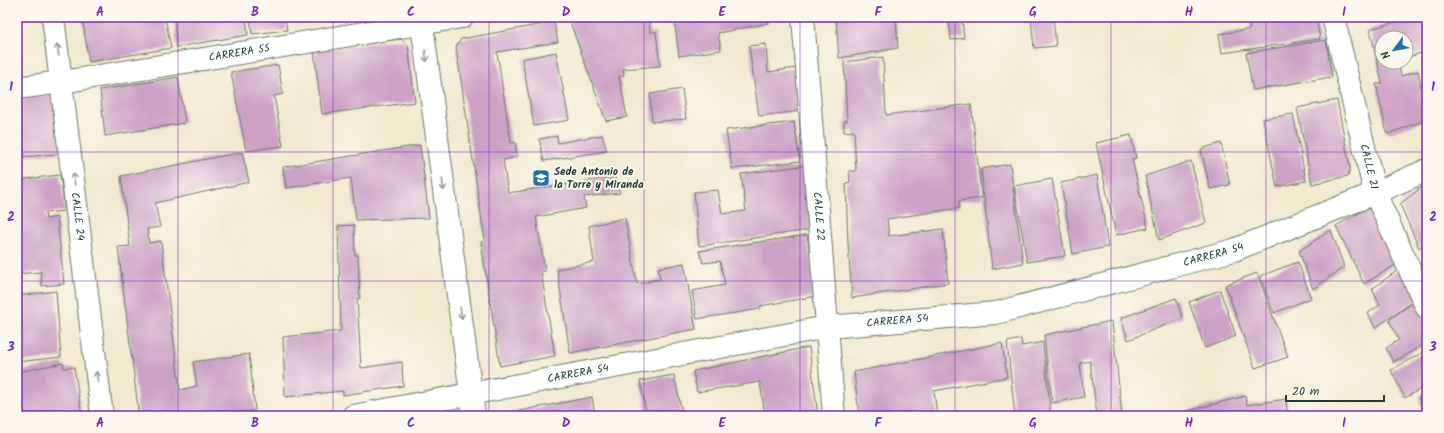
<svg xmlns="http://www.w3.org/2000/svg" width="1444" height="433" font-family="Kalam,sans-serif">
<style>
.building{fill:#cba1c5}
.lines{fill:none;stroke-linecap:round;stroke-linejoin:round}
.minor-casing{stroke:#68796b;stroke-width:24}
.tertiary-casing{stroke:#68796b;stroke-width:24}
.secondary-casing{stroke:#68796b;stroke-width:24}
.minor{stroke:#fff;stroke-width:22}
.tertiary{stroke:#fff;stroke-width:22}
.secondary{stroke:#fff;stroke-width:22}
.oneway{stroke:#8f9e9a}
.grid{fill:none;stroke:#7b2cbf;stroke-width:1;stroke-opacity:0.55}
.labels{text-anchor:middle;dominant-baseline:central;stroke-width:4;stroke-linejoin:round;paint-order:stroke}
.street-label{font-size:11px;fill:#1f3d34;stroke:#fbf7ec}
.poi-label{font-size:11px;font-weight:bold;fill:#1f3d34;stroke:#fbf7ec;text-anchor:start}
.neatline{fill:none;stroke:#7b2cbf;stroke-width:1.5}
.grid-label{font-size:13px;text-anchor:middle;font-weight:bold;fill:#7b2cbf}
</style>
<rect width="100%" height="100%" fill="#fbf7ec"/>
<filter id="ink" filterUnits="userSpaceOnUse"><feTurbulence type="fractalNoise" baseFrequency=".025" numOctaves="2"/><feDisplacementMap in="SourceGraphic" scale="8" xChannelSelector="R" yChannelSelector="G"/><feConvolveMatrix kernelMatrix="1 2 1 2 8 2 1 2 1" color-interpolation-filters="sRGB"/></filter>
<filter id="wash" filterUnits="userSpaceOnUse"><feTurbulence type="fractalNoise" baseFrequency=".012" numOctaves="4" result="noise"/><feDisplacementMap in="SourceGraphic" scale="16" xChannelSelector="R" yChannelSelector="G"/><feGaussianBlur stdDeviation="0.9" result="paint"/><feColorMatrix in="noise" values="0 0 0 0 0 0 0 0 0 0 0 0 0 0 0 0 0 1.4 0 .05"/><feComposite in="paint" operator="in"/></filter>
<g filter="url(#wash)">
<rect width="100%" height="100%" fill="#f1e9d0"/>
<g id="blocks">
<g class="building">
<path d="M82,17h83l6,31 -82,14z"/>
<path d="M174,17h72l2,18 -72,12z"/>
<path d="M250,17h35l2,13 -35,4z"/>
<path d="M295,17h38v2l-37,4z"/>
<path d="M580,17h69l1,15h6l4,34 -37,3 1,7h-5l8,41 -21,4 -37,-102z"/>
<path d="M674,17h93l2,6 -51,10 3,17 -42,6z"/>
<path d="M836,17h60l2,31 -59,10z"/>
<path d="M949,17h25l-12,3 2,18 -13,2z"/>
<path d="M1031,17h22l3,29 -22,2z"/>
<path d="M1248,17h68l4,22 -98,14 -3,-19 31,-5z"/>
<path d="M1362,17h12v1l-11,2z"/>
<path d="M1414,17h13v34l-21,7v-20h-24v24h16l3,14 17,-5 9,49 -40,14 -11,-50 6,-1 -12,-54z"/>
<path d="M554,22l4,20 -61,10 14,91 4,-1 2,15 -14,3 5,33 107,-16 5,16 -36,4 2,11 -50,9 9,54 -4,1 14,84 -55,10 -19,-124 4,-1 -29,-194 5,-8z"/>
<path d="M401,39l7,6 7,57 -93,12 -8,-63z"/>
<path d="M1326,40l6,37 -79,13 -7,-37z"/>
<path d="M766,44l2,28 28,-4 5,43 -42,5 -10,-70z"/>
<path d="M556,52l13,68 -35,6 -12,-67z"/>
<path d="M883,57l3,58 85,-11 11,94 -23,3v7l-72,11 2,17 54,-7 5,54 -96,15 -4,-54 -2,-61 4,-1 -1,-11h7l-2,-40 -10,1v-11h3l-3,-59z"/>
<path d="M278,65l5,29 -9,2 9,50 -37,5 -15,-79z"/>
<path d="M178,77l7,46 -80,13 -5,-46z"/>
<path d="M682,89l4,30 -34,3 -2,-28z"/>
<path d="M58,94l8,59 -42,4 -4,-33 -3,1v-26z"/>
<path d="M1337,100l13,68 -2,8 -36,8 -15,-76z"/>
<path d="M1293,114l13,67 -29,6 -14,-68z"/>
<path d="M794,122l6,39 -68,8 -6,-39z"/>
<path d="M602,135l5,16 -63,10 -5,-22 18,-3 1,7z"/>
<path d="M1131,135l5,23 -4,1 16,69 -32,7 -20,-92z"/>
<path d="M1221,143l9,42 -20,4 -9,-40z"/>
<path d="M420,145l9,73 -73,2 -5,-42 -65,10 -3,-21z"/>
<path d="M242,152l7,30 -94,21 5,24 -13,2 2,14 12,-2 19,149 17,-4 -4,-24 56,-8 6,56 -40,6h-76l-21,-169 12,-1 -9,-70z"/>
<path d="M1191,161l15,62 -47,17 -14,-64z"/>
<path d="M1010,164l13,99 -31,6 -11,-100z"/>
<path d="M808,165l8,64 -117,17 -5,-54 24,-2 4,24 24,-3 -5,-37z"/>
<path d="M60,175l5,36 -20,2 1,6 11,-2 7,67 -22,2 -1,-14 -24,2v-89h1l-1,-5z"/>
<path d="M1097,175l11,72 -35,7 -12,-71z"/>
<path d="M1052,179l13,77 -38,6 -13,-76z"/>
<path d="M1427,183v58l-8,7 -19,-44z"/>
<path d="M1367,208l7,1 26,53 -36,22 -28,-58z"/>
<path d="M625,218l12,66 23,-5 -2,-11 26,-5 12,66 -126,24 -13,-84 37,-7 -5,-36z"/>
<path d="M354,225l1,30h3l2,44 -3,-1 4,70 41,-6 1,24 -60,9v-4l-58,6 -2,-60 58,-6 -3,-105z"/>
<path d="M1331,230l13,37 -31,22 -14,-38z"/>
<path d="M807,235l10,61 -57,10v3l-63,10 -5,-28 33,-6 -5,-24 -17,2 -4,-12z"/>
<path d="M1298,262l13,36 -37,15 -14,-37z"/>
<path d="M1402,267l16,31 -43,30 -7,-15 12,-8 -8,-16z"/>
<path d="M1257,273l31,84 -33,11 -30,-83z"/>
<path d="M1220,290l16,46 -31,12 -16,-46z"/>
<path d="M56,291l5,66 -44,5v-66z"/>
<path d="M1176,298l7,20 -55,22 -7,-22z"/>
<path d="M1418,299l9,19v25l-34,19 -7,-14 13,-8 -10,-20z"/>
<path d="M1112,321l10,95h-25l-7,-55 -10,2 4,34 -32,6 -8,-68z"/>
<path d="M1021,339l1,7 21,-4 8,74h-36l-8,-74z"/>
<path d="M1002,343l5,34 -73,14 3,25h-78l-5,-44z"/>
<path d="M809,347l9,69h-53l-5,-34 -63,10 -4,-21z"/>
<path d="M1427,350v35l-22,13 -14,-28z"/>
<path d="M63,363l1,5 10,-1 8,49h-65v-44z"/>
<path d="M674,375l9,41h-36l-7,-35z"/>
<path d="M1427,393v23h-2l-7,-19z"/>
<path d="M1245,396l2,9 39,-6 2,17h-112v-2z"/>
<path d="M592,397l3,19h-91l-1,-2z"/>
<path d="M448,410v6h-20v-1z"/>
</g>
</g>
</g>
<g filter="url(#ink)">
<use href="#blocks" fill-opacity="0" stroke="#68796b" stroke-width="1"/>
<g class="lines">
<g class="minor-casing">
<g id="minor">
<path id="s1" d="M803,17l31,399"/>
<path id="s2" d="M17,88l45,-6 400,-65"/>
<path id="s3" d="M353,416l474,-89 169,-14 238,-63 141,-57 52,-23"/>
</g>
</g>
<g class="tertiary-casing">
<g id="tertiary">
<path id="s4" d="M1333,17l42,176 52,115"/>
</g>
</g>
<g class="secondary-casing">
<g id="secondary">
<path id="s5" d="M53,17l49,399"/>
<path d="M421,17l53,399"/>
</g>
</g>
<use href="#minor" class="minor"/>
<use href="#tertiary" class="tertiary"/>
<use href="#secondary" class="secondary"/>
</g>
<defs><path id="oneway-shaft" d="M-6 0H5M1.5-3L5.5 0L1.5 3" fill="none" stroke-width="1.6" stroke-linecap="round" stroke-linejoin="round"/></defs>
<g class="oneway">
<use href="#oneway-shaft" transform="translate(58 50) rotate(-98)"/>
<use href="#oneway-shaft" transform="translate(426 56) rotate(82)"/>
<use href="#oneway-shaft" transform="translate(74 179) rotate(-97)"/>
<use href="#oneway-shaft" transform="translate(443 185) rotate(82)"/>
<use href="#oneway-shaft" transform="translate(461 313) rotate(82)"/>
<use href="#oneway-shaft" transform="translate(97 377) rotate(-97)"/>
</g>
</g>
<path class="grid" d="M178,17v399M333,17v399M489,17v399M644,17v399M800,17v399M955,17v399M1111,17v399M1266,17v399M17,152h1410M17,281h1410"/>
<defs>
<g id="school-square" transform="scale(0.9)"><rect x="-9" y="-9" width="18" height="18" rx="4" fill="#1f6fb2" stroke="#fbf7ec"/><path d="M0-5L7-2L0 1L-7-2ZM-4 1L0 2.5L4 1V4Q0 6-4 4Z" fill="#fff"/></g>
</defs>
<g fill-rule="evenodd">
<use href="#school-square" x="541" y="178"/>
</g>
<g class="labels">
<g class="street-label">
<text stroke="none"><textPath href="#s2" startOffset="225">CARRERA 55</textPath></text>
<text stroke="none"><textPath href="#s4" startOffset="154">CALLE 21</textPath></text>
<text stroke="none"><textPath href="#s5" startOffset="201">CALLE 24</textPath></text>
<text stroke="none"><textPath href="#s1" startOffset="200">CALLE 22</textPath></text>
<text stroke="none"><textPath href="#s3" startOffset="877">CARRERA 54</textPath></text>
<text stroke="none"><textPath href="#s3" startOffset="553">CARRERA 54</textPath></text>
<text stroke="none"><textPath href="#s3" startOffset="229">CARRERA 54</textPath></text>
</g>
<g class="poi-label">
<text x="554" y="172">Sede Antonio de<tspan x="554" dy="13">la Torre y Miranda</tspan></text>
</g>
</g>
<rect width="1444" height="433" fill="none" stroke="#fbf7ec" stroke-width="44"/>
<g transform="translate(1394 50) rotate(238)"><circle r="19" fill="#fbf7ec" stroke="#a3ada2"/>
<path d="M0-3L7 15L0 10L-7 15Z" fill="#1f6fb2"/>
<text y="-6" font-size="11" font-weight="bold" text-anchor="middle" fill="#1f3d34">N</text>
</g>
<path d="M1286 395v6h98v-6" fill="none" stroke="#1f3d34" stroke-width="2"/>
<text x="1292" y="395" font-size="12" fill="#1f3d34" stroke="#fbf7ec" stroke-width="3" paint-order="stroke">20 m</text>
<rect x="22" y="22" width="1400" height="389" class="neatline"/>
<g class="grid-label">
<text x="100" y="16">A</text>
<text x="255" y="16">B</text>
<text x="411" y="16">C</text>
<text x="566" y="16">D</text>
<text x="722" y="16">E</text>
<text x="878" y="16">F</text>
<text x="1033" y="16">G</text>
<text x="1189" y="16">H</text>
<text x="1344" y="16">I</text>
<text x="11" y="91">1</text>
<text x="1433" y="91">1</text>
<text x="11" y="221">2</text>
<text x="1433" y="221">2</text>
<text x="11" y="351">3</text>
<text x="1433" y="351">3</text>
<text x="100" y="427">A</text>
<text x="255" y="427">B</text>
<text x="411" y="427">C</text>
<text x="566" y="427">D</text>
<text x="722" y="427">E</text>
<text x="878" y="427">F</text>
<text x="1033" y="427">G</text>
<text x="1189" y="427">H</text>
<text x="1344" y="427">I</text>
</g>
</svg>
